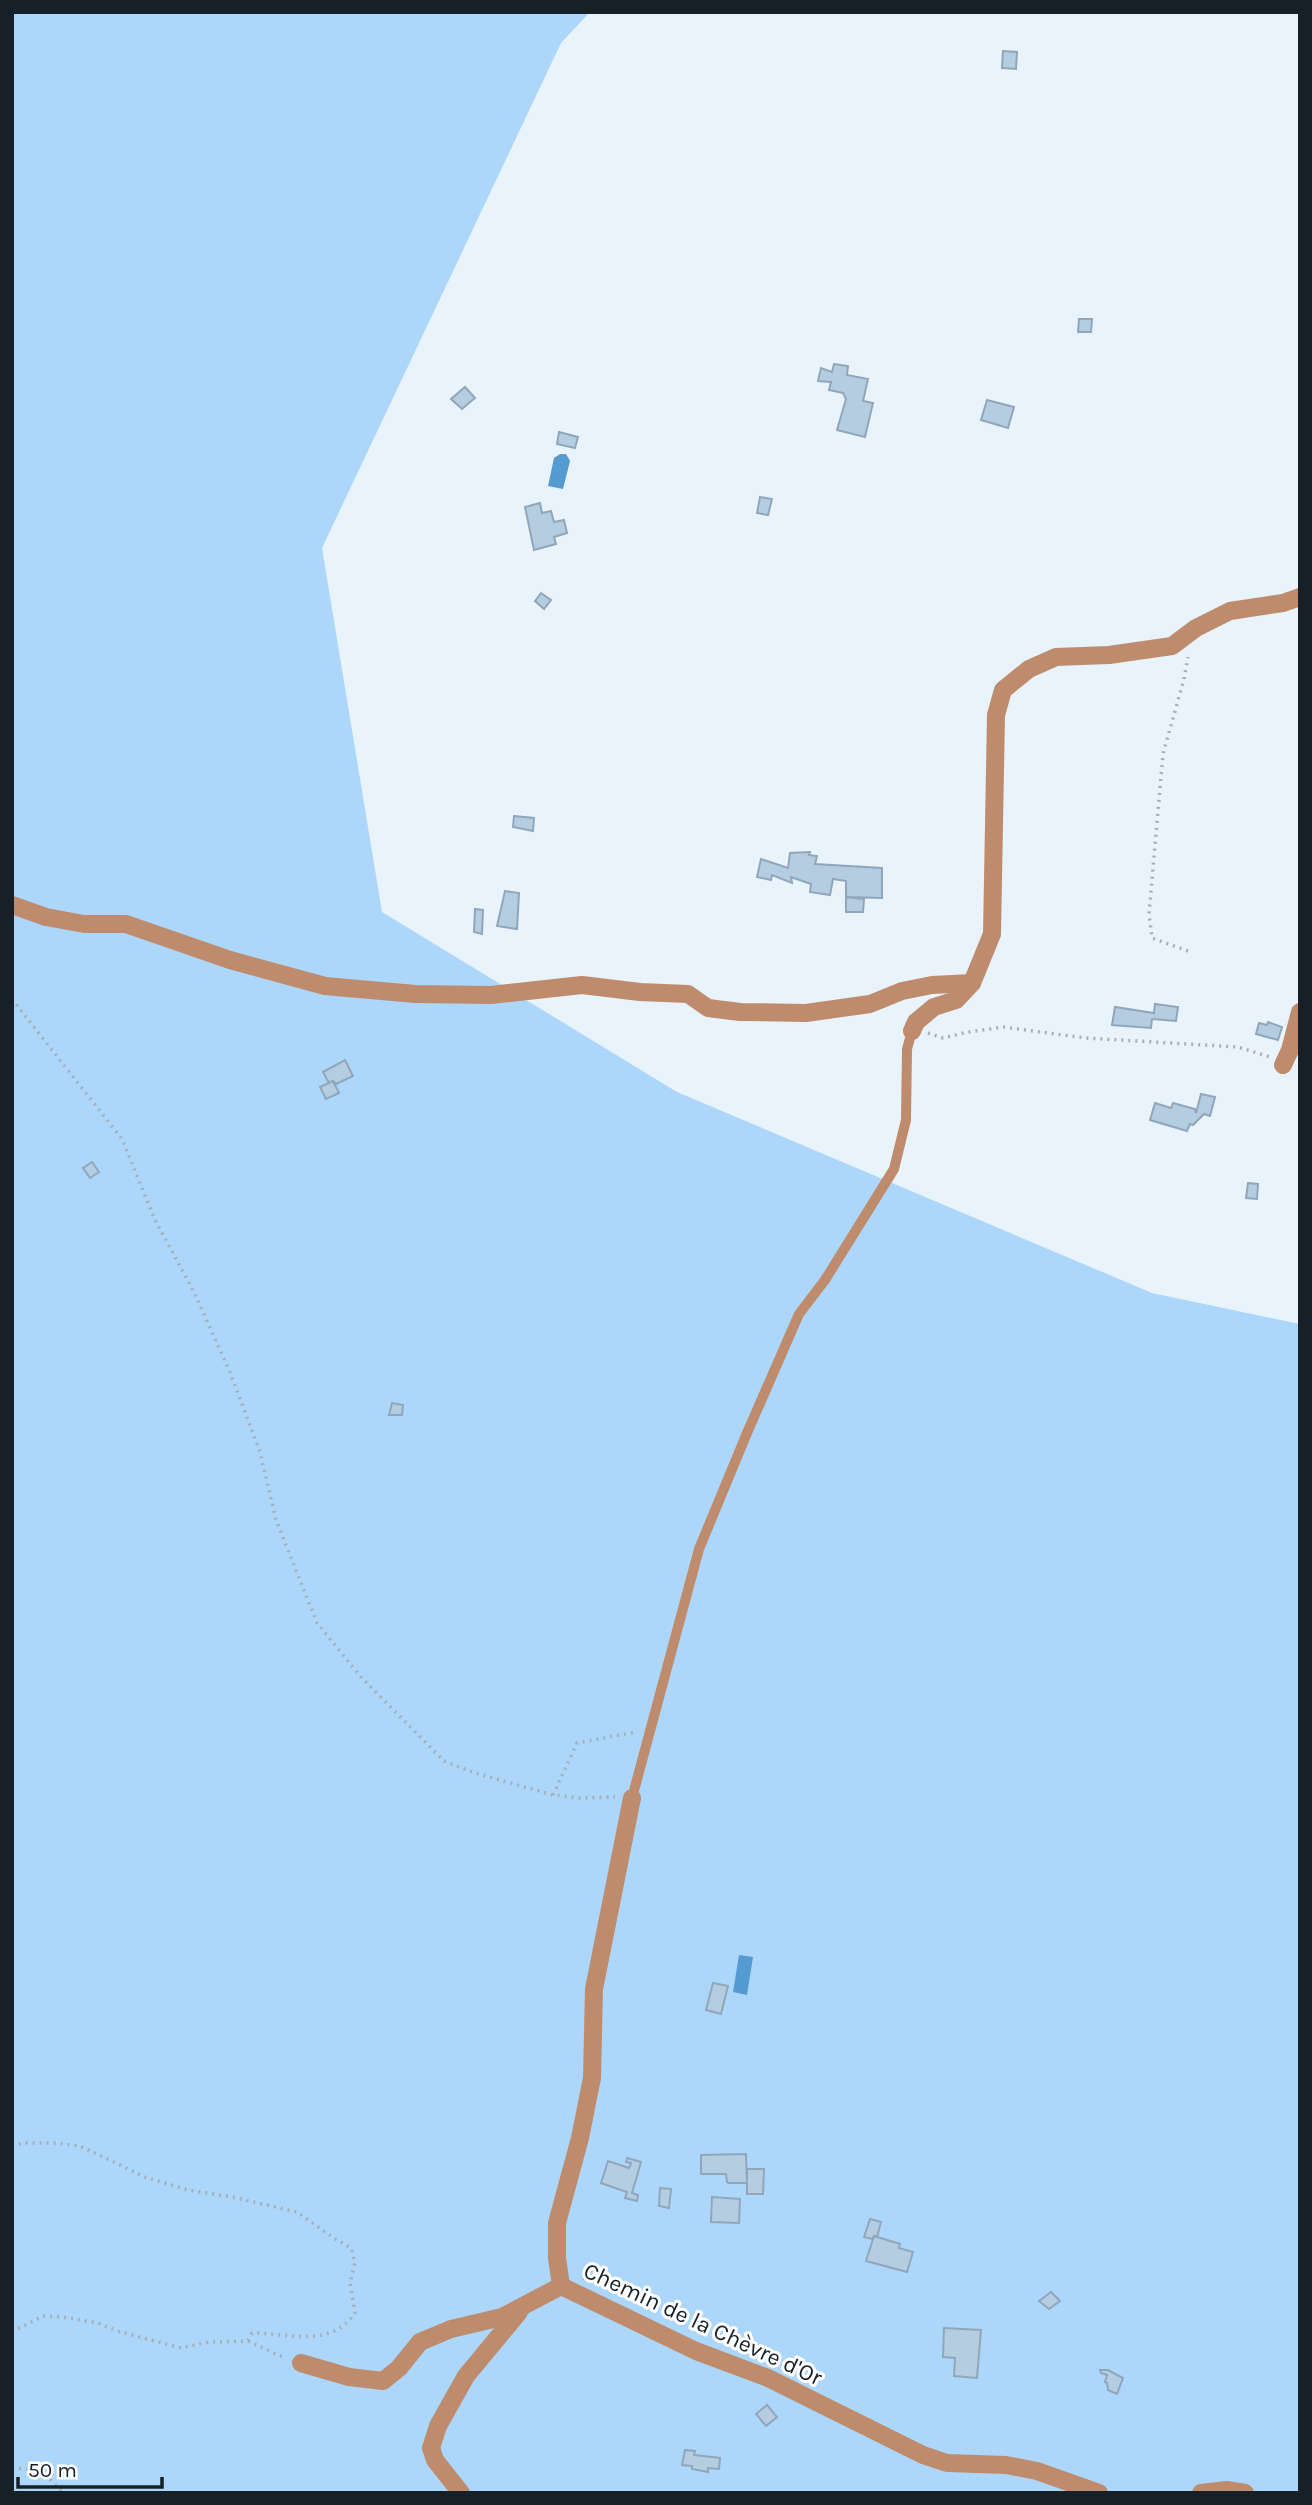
<svg xmlns="http://www.w3.org/2000/svg" width="1312" height="2505" font-family="Karla,sans-serif">
<style>
.green{fill:#add7fa}
.water{fill:#549bd1}
.building{fill:#b5cde1;stroke:#90a7bb;stroke-width:2}
.lines{fill:none;stroke-linecap:round;stroke-linejoin:round}
.path{stroke:#a6afb8;stroke-width:3.5;stroke-dasharray:2 5;stroke-linecap:butt}
.lane{stroke:#be8b6d;stroke-width:10}
.street{stroke:#be8b6d;stroke-width:18}
.labels{text-anchor:middle;dominant-baseline:central;stroke-width:6;stroke-linejoin:round;paint-order:stroke}
.street-label{font-size:23px;fill:#172027;stroke:#fff}
</style>
<rect width="100%" height="100%" fill="#e9f3fc"/>
<path class="green" d="M12,12h578l-29,31 -239,505 60,364 295,180 475,201 148,31v1169h-1288z"/>
<g class="water">
<path d="M560,454h6l4,7 -7,28 -15,-3 6,-28z"/>
<path d="M739,1955l14,2 -6,38 -14,-3z"/>
</g>
<g class="building">
<path d="M1003,51l14,1 -1,17 -14,-1z"/>
<path d="M1079,319h13l-1,13h-13z"/>
<path d="M834,364l14,2 -1,9 21,4 -5,22 10,2 -8,34 -28,-7 9,-31 -3,-6 -14,-3 2,-8 -13,-1 3,-13 11,4z"/>
<path d="M465,387l10,11 -13,11 -11,-10z"/>
<path d="M987,400l27,7 -6,21 -27,-8z"/>
<path d="M559,432l19,5 -3,11 -18,-4z"/>
<path d="M760,497l12,2 -4,16 -11,-2z"/>
<path d="M540,503l2,10 9,-2 3,11 10,-2 3,13 -13,4 2,7 -22,6 -9,-43z"/>
<path d="M541,593l10,7 -7,9 -9,-8z"/>
<path d="M514,816l20,2 -1,13 -20,-4z"/>
<path d="M810,852l-1,3 8,1 -2,8 67,4v30l-36,-1v-16l-13,-2 -3,16 -20,-3 1,-8 -20,-7 1,6 -20,-8 -1,5 -14,-3 4,-18 27,9 2,-15z"/>
<path d="M505,891l14,2 -2,36 -20,-3z"/>
<path d="M846,897l18,2 -1,13h-17z"/>
<path d="M475,909l8,1 -1,24 -8,-2z"/>
<path d="M1155,1004l23,3 -2,14 -24,-2 -1,9 -39,-3 3,-18 39,6z"/>
<path d="M1268,1022l14,5 -4,13 -22,-6 3,-11 8,2z"/>
<path d="M345,1060l8,16 -17,8 -3,-3 -4,2 -6,-11z"/>
<path d="M333,1081l6,12 -13,6 -6,-12z"/>
<path d="M1201,1094l14,3 -5,19 -6,-2 -11,11 -3,-1 -3,7 -37,-11 5,-17 16,5 2,-5 22,6 1,4z"/>
<path d="M92,1162l7,10 -9,6 -7,-10z"/>
<path d="M1248,1183l10,1 -1,15 -11,-1z"/>
<path d="M392,1403l11,2 -1,10h-13z"/>
<path d="M713,1983l15,3 -7,28 -15,-4z"/>
<path d="M746,2154l1,29h-18l-2,-1 -1,-8h-25v-19z"/>
<path d="M627,2158l14,4 -9,31 6,2 -1,6 -12,-3 2,-6 -26,-9 7,-22 21,7 2,-5 -5,-1z"/>
<path d="M747,2169h17l-1,25h-16z"/>
<path d="M660,2188l11,1 -2,19 -10,-2z"/>
<path d="M712,2197l28,2 -1,24 -28,-1z"/>
<path d="M870,2219l11,3 -4,15 -3,-1 -1,3 -9,-2z"/>
<path d="M874,2236l26,8 -1,4 14,4 -6,20 -41,-11z"/>
<path d="M588,2267l16,4 -3,12 -17,-4z"/>
<path d="M1051,2292l9,9 -11,8 -10,-8z"/>
<path d="M944,2328l37,2 -4,48 -23,-2 1,-18 -12,-1z"/>
<path d="M1100,2370h8l15,8 -6,16 -9,-4 -1,-7 -2,-1 2,-7 -6,-2z"/>
<path d="M767,2405l10,12 -11,9 -10,-12z"/>
<path d="M685,2450l10,1 -1,4 26,3 -1,11 -11,-1v4l-16,-3v-3l-10,-1z"/>
</g>
<g class="lines">
<g class="path">
<path d="M1188,951l-36,-13 -3,-24 14,-160 21,-75 4,-22"/>
<path d="M12,999l110,140 33,81 39,72 36,80 30,80 16,68 41,103 44,54 83,84 28,11 81,23 27,3 35,-1"/>
<path d="M928,1033l15,5 25,-6 35,-5 83,11 152,9 32,10"/>
<path d="M553,1795l24,-52 58,-11"/>
<path d="M12,2146l11,-3h34l23,3 65,31 43,13 44,7 65,15 35,25 19,11 4,15 -5,20 5,30c-25,36 -66,20 -103,20l-4,8"/>
<path d="M12,2332l31,-16 19,1 36,6 19,8 64,17 28,-6 39,-1 37,17"/>
<path d="M12,2468l29,2 22,23"/>
</g>
<path class="lane" d="M632,1798l67,-249 48,-116 52,-119 26,-34 69,-111 12,-49 1,-71 5,-18"/>
<g class="street">
<path d="M12,905l34,12 38,7h42l104,36 95,26 90,8 76,1 91,-10 58,7 48,2 20,14 32,4 66,1 64,-9 32,-13 30,-6 40,-2"/>
<path d="M912,1031l4,-9 18,-15 22,-7 16,-17 20,-49 4,-219 7,-25 26,-21 27,-12 53,-2 63,-9 24,-18 34,-17 53,-8 17,-6"/>
<path d="M1283,1065l7,-15 10,-38"/>
<path d="M561,2286l-4,-28v-35l23,-85 12,-60 2,-89 38,-191"/>
<path d="M301,2363l48,14 34,4 16,-13 21,-26 31,-13 51,-12 59,-31 135,65 72,27 155,77 24,8 59,2 31,6 62,22"/>
<path d="M461,2493l-26,-33 -4,-12 7,-22 28,-50 53,-64"/>
<path d="M1201,2493l26,-3 18,3"/>
</g>
</g>
<g class="labels">
<g class="street-label">
<text transform="translate(703 2324) rotate(25)">Chemin de la Chèvre d'Or</text>
</g>
</g>
<rect width="1312" height="2505" fill="none" stroke="#172027" stroke-width="28"/>
<path d="M18 2477v10h144v-10" fill="none" stroke="#172027" stroke-width="3.5"/>
<text x="28" y="2477" font-size="21" fill="#172027" stroke="#ffffff" stroke-width="5" paint-order="stroke">50 m</text>
</svg>
